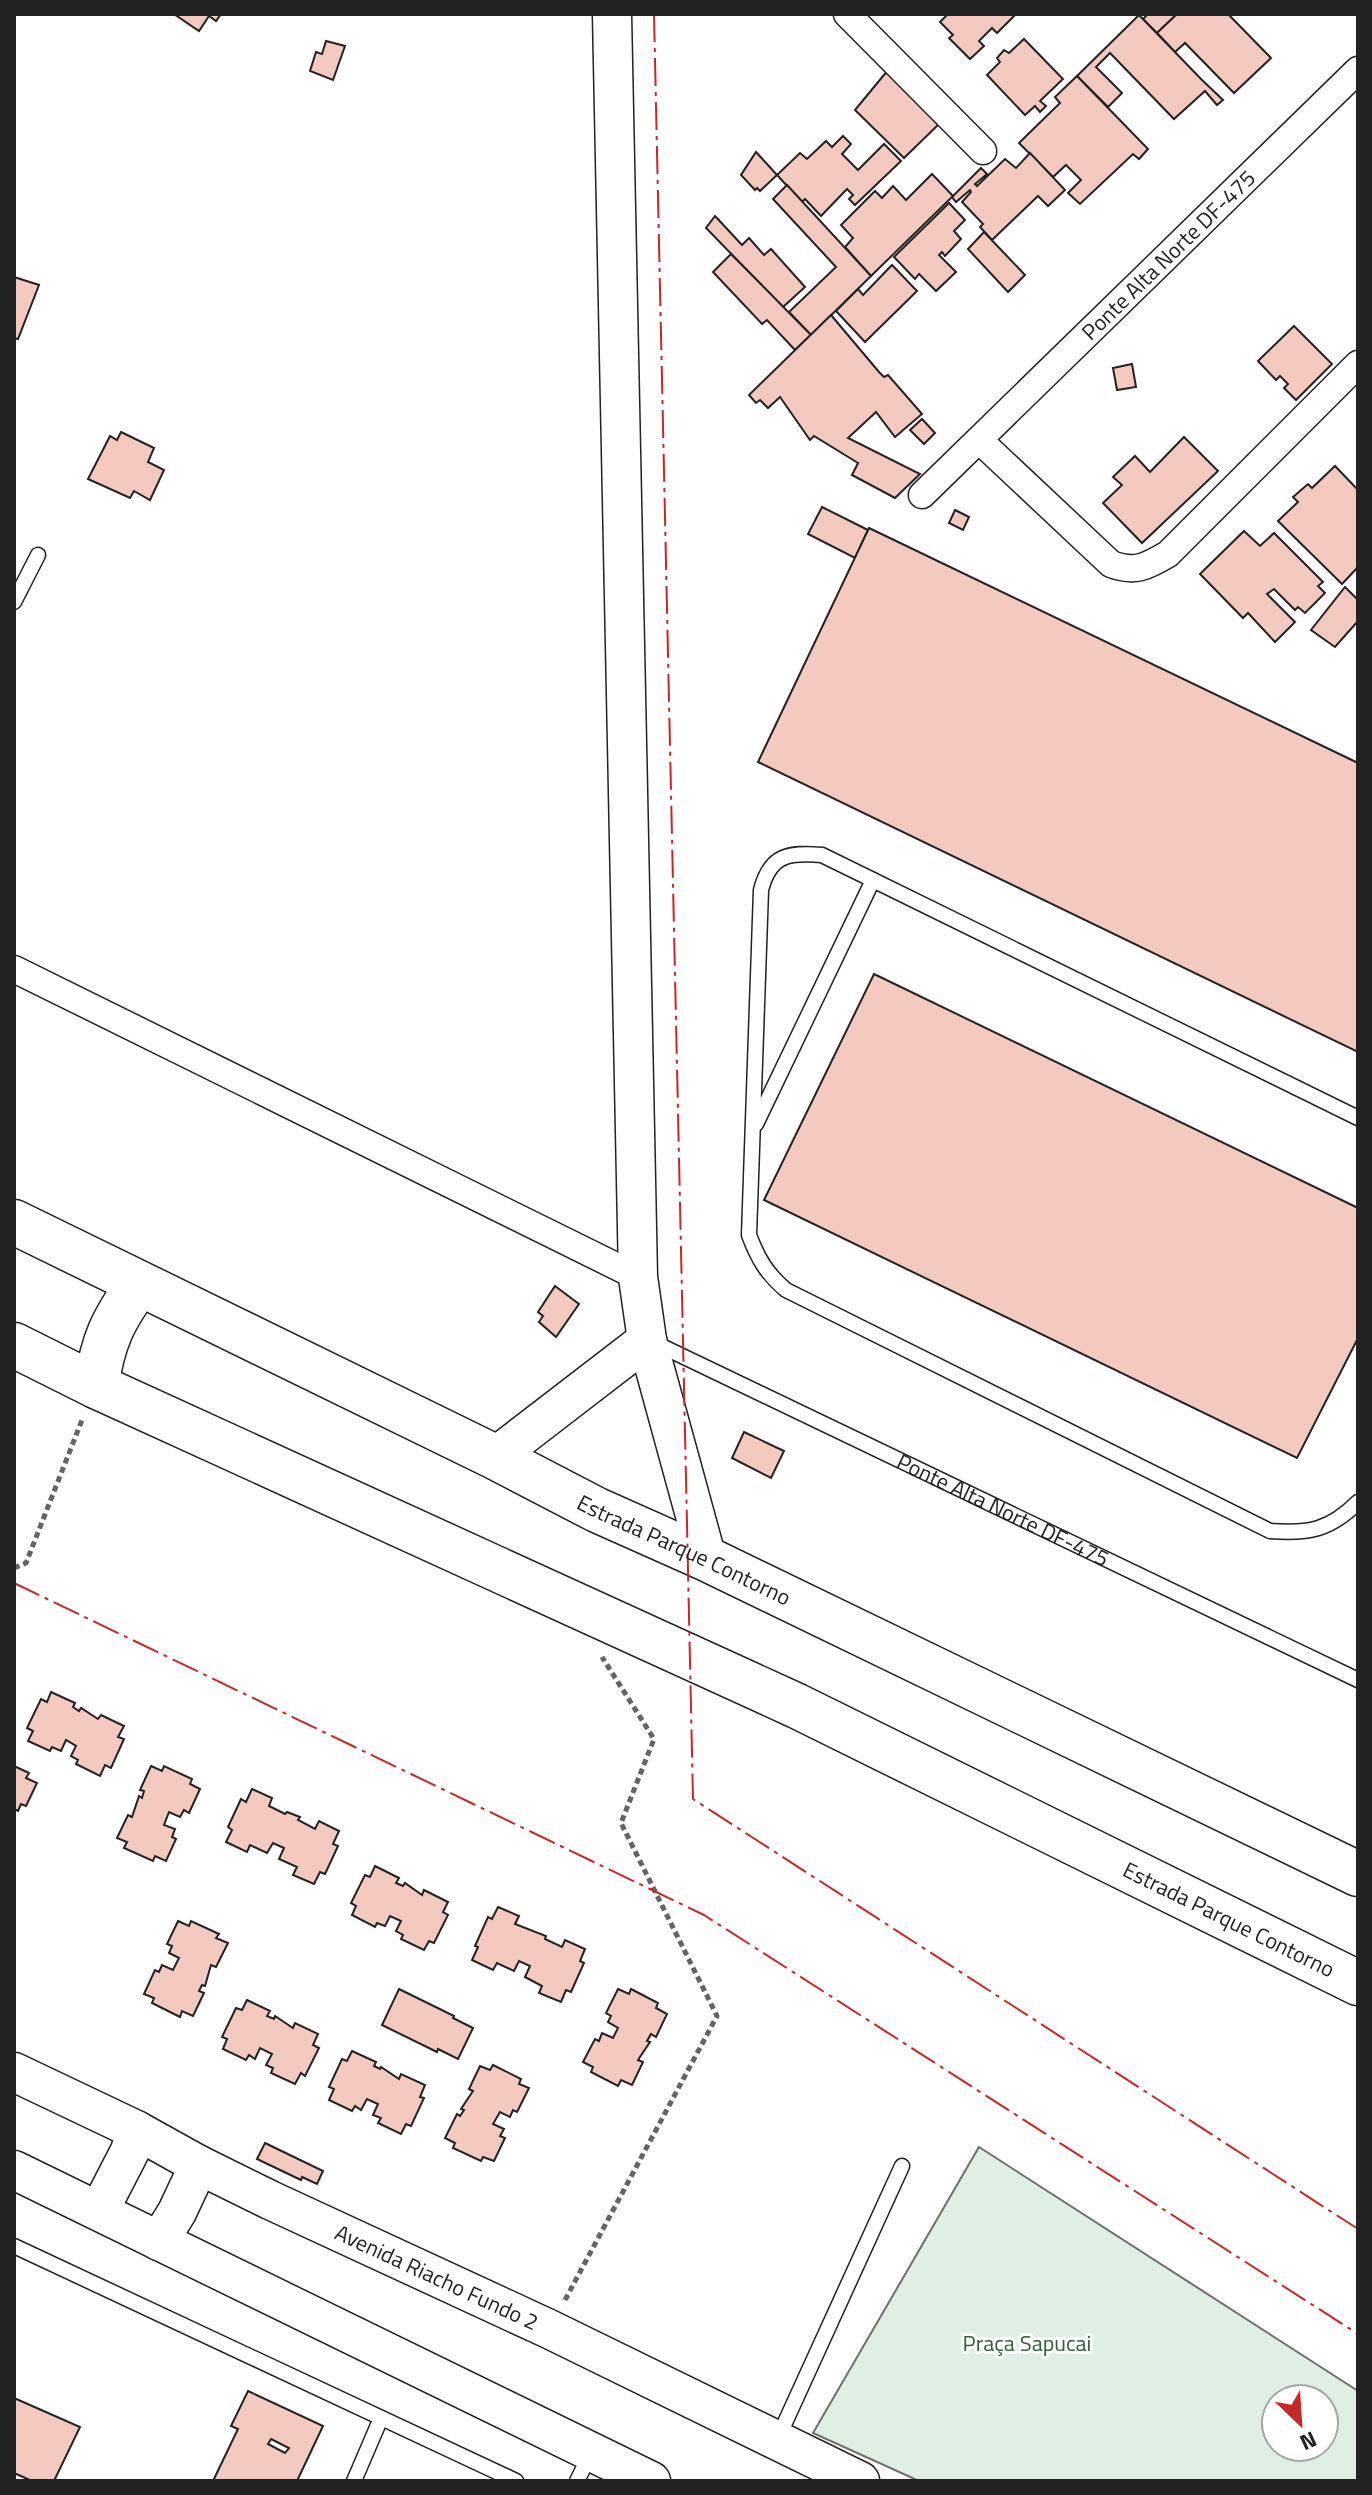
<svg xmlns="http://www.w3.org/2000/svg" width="1372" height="2495" font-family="'Titillium Web',sans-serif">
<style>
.green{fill:#e0efe3;stroke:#6f6f6f;stroke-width:2;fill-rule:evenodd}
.building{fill:#f3c9c0;stroke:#222;stroke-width:2;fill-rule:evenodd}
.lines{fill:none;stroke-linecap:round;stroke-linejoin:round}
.lane-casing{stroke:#222;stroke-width:17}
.street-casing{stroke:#222;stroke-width:29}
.secondary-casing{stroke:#222;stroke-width:41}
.highway-casing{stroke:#222;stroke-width:47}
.path{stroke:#646464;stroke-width:5;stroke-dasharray:6 4;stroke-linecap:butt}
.lane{stroke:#fff;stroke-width:14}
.street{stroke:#fff;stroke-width:26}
.secondary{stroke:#fff;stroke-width:38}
.highway{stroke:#fff;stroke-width:44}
.power{stroke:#c62828;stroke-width:2;stroke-dasharray:28 6 4 6;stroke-linecap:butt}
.labels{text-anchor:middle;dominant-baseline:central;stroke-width:6;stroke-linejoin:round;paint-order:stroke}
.street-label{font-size:22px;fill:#222;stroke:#fff}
.park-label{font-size:22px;fill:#2f5e38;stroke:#fff}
</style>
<rect width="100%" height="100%" fill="#fff"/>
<path class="green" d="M979,2147l379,244v90h-439l-106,-48zM1276,2399h48v48h-48z"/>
<g class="building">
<path d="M174,14h47l-5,7 -7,-5 -10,15z"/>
<path d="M948,14h68l-19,19 -5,-5 -13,13 5,5 -14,13 -21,-21 4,-3 -13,-13z"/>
<path d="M1148,14h29l-20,19 -14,-14z"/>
<path d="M1177,14h51l43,44 -37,35 -49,-50 -10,9 -18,-19z"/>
<path d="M1139,15l63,65 21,20 -6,5 -12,-14 -31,28 -64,-66 -14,14 26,26 -14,14 -31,-31z"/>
<path d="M1024,39l39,40 -23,22 6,5 -6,6 -5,-6 -10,9 -38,-40 13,-13 -3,-4 7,-8 5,3z"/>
<path d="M326,41l19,5 -12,34 -23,-9 6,-19 6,2z"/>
<path d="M888,70l51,54 -35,34 -49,-48z"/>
<path d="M1077,76l71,73 -9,10 -6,-5 -53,50 -12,-11 13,-13 -15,-15 -13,12 -34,-34 41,-40 -5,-6z"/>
<path d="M843,136l8,8 -9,10 16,16 26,-26 17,17 -46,44 -6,-6 4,-4 -6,-6 -26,27 -16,-17 -3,3 -25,-27 23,-22 7,6 19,-18 6,6z"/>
<path d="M756,152l21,23 -17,16 -3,-3 -2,2 -14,-15z"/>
<path d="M1030,153l35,37 -17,16 -10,-10 -46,44 -12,-13 3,-3 -21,-22 9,-10 -1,-2 -14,12 -4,-5 29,-29 6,6 -12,10 2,2 28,-27 11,9z"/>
<path d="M932,174l21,22 -82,80 -26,-29 8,-9 -12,-13 34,-34 7,7 11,-12 13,14z"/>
<path d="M787,185l84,91 -60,59 -22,-23 47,-45 -63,-68z"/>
<path d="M949,203l16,17 -11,11 7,8 -16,17 -3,-4 -3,3 17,17 -20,19 -17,-17 -4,5 -21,-22z"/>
<path d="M715,216l27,29 7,-7 15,17 7,-6 34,38 -22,20 -77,-79z"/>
<path d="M984,232l41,43 -17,17 -40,-43z"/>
<path d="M731,254l80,81 -16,15 -28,-30 -5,4 -49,-52z"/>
<path d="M892,265l25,26 -52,51 -29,-31 22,-22 5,6z"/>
<path d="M14,277l25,8 -21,54 -4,-1z"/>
<path d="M831,315l48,57 5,5 4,-2 34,39 -27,23 -19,-25 -28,26 72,36 -25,24 -43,-23 6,-12 -44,-27 -4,4 -30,-43 -12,11 -8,-8 -4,3 -7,-8z"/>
<path d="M1294,326l38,38 -36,36 -12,-12 4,-4 -8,-8 -4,4 -18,-19z"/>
<path d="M1132,364l4,23 -19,3 -4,-22z"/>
<path d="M922,419l13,14 -11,11 -14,-14z"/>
<path d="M121,432l33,16 -6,14 16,8 -14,30 -16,-9 -4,7 -42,-19 22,-43 7,4z"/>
<path d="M1184,437l34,34 -76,72 -39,-40 19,-18 -9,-8 22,-21 15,16z"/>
<path d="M1335,466l23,24v77l-16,17 -64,-63 20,-19 -5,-5 15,-13 4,4z"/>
<path d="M822,507l46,23 -13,28 -47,-24z"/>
<path d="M955,510l14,7 -6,13 -14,-7z"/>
<path d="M869,528l489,235v289l-600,-290z"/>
<path d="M1244,531l16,15 14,-13 49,49 -5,4 7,7 -20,20 -7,-6 -3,3 -21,-21 -7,5 28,28 -20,20 -27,-29 -5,5 -43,-44z"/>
<path d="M1345,587l13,13v21l-23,26 -24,-17z"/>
<path d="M874,974l484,234v130l-61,120 -533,-258z"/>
<path d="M555,1286l24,18 -23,33 -17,-15 4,-6 -5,-4z"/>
<path d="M744,1432l40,19 -13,27 -39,-20z"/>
<path d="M51,1692l24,11 -2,4 6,4 2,-3 17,11 3,-4 23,11 -6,11 6,2 -13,29 -6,-3 -5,11 -24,-12 2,-4 -7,-4 5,-10 -10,-6 -5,11 -9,-4 -2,4 -22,-10 5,-10 -6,-3 14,-29 6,3z"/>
<path d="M14,1766l15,7 -3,5 11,5 -11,23 -5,-2 -3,7 -4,-2z"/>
<path d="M151,1766l11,5 2,-5 28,13 -2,5 10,5 -11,24 -5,-3 -4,7 -11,-5 -5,13 11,4 -3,8 4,2 -10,22 -11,-5 -2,5 -29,-13 3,-6 -10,-4 11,-23 4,2 7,-21 3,2 2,-7 -4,-1z"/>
<path d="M252,1789l20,9 -3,8 16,8 2,-2 13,5 -2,3 17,9 4,-8 20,10 -6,13 5,2 -13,28 -5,-2 -6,12 -21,-9 4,-8 -18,-8 5,-11 -11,-5 -6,10 -17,-8 -3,7 -21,-10 6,-12 -4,-3 13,-28 5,3z"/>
<path d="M375,1866l24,12 -3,5 7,3 2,-3 17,12 2,-5 24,12 -5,10 5,3 -14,28 -5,-2 -5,9 -23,-11 2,-4 -7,-4 5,-10 -11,-5 -5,10 -8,-3 -2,4 -23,-12 4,-9 -5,-3 14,-28 5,2z"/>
<path d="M498,1907l21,9 -4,8 31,12 -1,3 17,8 3,-7 20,9 -5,12 4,2 -13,29 -5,-2 -5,12 -22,-9 3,-7 -17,-9 5,-11 -11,-5 -5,10 -17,-8 -4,7 -21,-10 6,-13 -3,-1 13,-29 4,2z"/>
<path d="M178,1921l11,5 2,-5 28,13 -3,4 12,5 -12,24 -5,-2 -6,21 -3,-1 -3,6 5,2 -11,23 -11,-5 -2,6 -28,-14 2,-5 -10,-4 11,-24 4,2 3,-7 11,5 6,-12 -10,-5 3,-7 -5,-2z"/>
<path d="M399,1989l55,27 -1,2 20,10 -15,31 -20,-10 -1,3 -55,-27z"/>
<path d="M618,1989l11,5 2,-5 27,14 -2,5 11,6 -11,23 -5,-3 -4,7 3,1 -12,18 5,2 -11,23 -11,-5 -3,6 -27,-14 2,-5 -10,-5 12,-23 4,2 3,-8 11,5 5,-10 -10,-6 3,-6 -5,-3z"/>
<path d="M247,2000l23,11 -3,5 7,3 1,-3 18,12 2,-5 23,11 -5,11 6,3 -14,28 -4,-3 -6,11 -24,-11 2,-5 -7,-3 6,-11 -12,-6 -5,11 -6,-4 -3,5 -23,-11 4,-10 -5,-2 14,-29 6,2z"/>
<path d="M352,2051l24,11 -2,4 6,3 1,-2 18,12 2,-5 24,11 -5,12 4,1 -13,28 -5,-2 -5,10 -23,-11 3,-5 -8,-3 5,-11 -11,-5 -6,11 -6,-4 -3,5 -23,-11 5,-11 -5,-2 13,-28 5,2z"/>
<path d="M493,2065l28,14 -2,5 10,4 -12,24 -4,-2 -3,7 -10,-5 -7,12 11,5 -4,7 5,2 -11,23 -11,-4 -2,4 -28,-13 2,-5 -10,-5 12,-24 3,2 4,-6 -3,-1 12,-18 -4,-2 11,-23 10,4z"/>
<path d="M265,2143l58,28 -6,13 -15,-7 -1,3 -44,-21z"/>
<path d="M248,2391l75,35 -26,55h-84l25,-52 -7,-3zM271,2439l18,9 -4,5 -17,-9z"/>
<path d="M14,2398l66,29 -26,54h-22l-18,-8z"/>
</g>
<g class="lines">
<g class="lane-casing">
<g id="lane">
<path d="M14,602l24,-47"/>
<path d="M1358,1118l-536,-263c-34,-3 -52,0 -61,35l-12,345c9,24 18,39 37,55l484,241c39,3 60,-1 88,-29"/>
<path d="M756,1124l117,-244"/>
<path id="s1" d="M655,1343l703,337"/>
<path d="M14,2246l502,235"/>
<path d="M778,2438l124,-272"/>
<path d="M354,2481l27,-63"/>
<path d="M577,2481l14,-28"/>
</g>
</g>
<g class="street-casing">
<g id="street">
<path d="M847,14l136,137"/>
<path d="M979,440l132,124c24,9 35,3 57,-10l190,-190"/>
<path id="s2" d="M922,495l436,-425"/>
<path d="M14,969l624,308"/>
</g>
</g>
<g class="secondary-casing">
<g id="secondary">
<path d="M612,14l26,1263 9,63 60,219"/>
<path d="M495,1457l152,-117"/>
<path id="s3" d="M14,2072l122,58 63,35 71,35 279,129 311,152"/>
<path d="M14,2170l637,311"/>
<path d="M99,2211l31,-60 6,-21"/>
<path d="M159,2241l18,-29 22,-47"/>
</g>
</g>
<g class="highway-casing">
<g id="highway">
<path id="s4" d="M14,1222l481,235 102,53 110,49 651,315"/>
<path id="s5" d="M14,1345l82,41 701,320 561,277"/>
<path d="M96,1386c7,-45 16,-65 43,-102"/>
</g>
</g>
<g class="path">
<path d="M14,1568l12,-5 56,-143"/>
<path d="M565,2300l152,-284 -96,-193 33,-84 -52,-82"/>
</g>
<use href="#lane" class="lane"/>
<use href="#street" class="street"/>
<use href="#secondary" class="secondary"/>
<use href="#highway" class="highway"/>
<g class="power">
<path d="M654,14l39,1785 665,430"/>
<path d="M14,1583l690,332 654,419"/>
</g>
</g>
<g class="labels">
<g class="street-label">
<text stroke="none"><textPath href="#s2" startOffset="344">Ponte Alta Norte DF-475</textPath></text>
<text stroke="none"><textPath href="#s1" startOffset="386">Ponte Alta Norte DF-475</textPath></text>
<text stroke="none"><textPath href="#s4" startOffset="746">Estrada Parque Contorno</textPath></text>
<text stroke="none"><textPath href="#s5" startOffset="1344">Estrada Parque Contorno</textPath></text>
<text stroke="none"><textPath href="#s3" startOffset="470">Avenida Riacho Fundo 2</textPath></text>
</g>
<g class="park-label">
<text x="1027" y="2343">Praça Sapucai</text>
</g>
</g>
<rect width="1372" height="2495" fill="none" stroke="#222222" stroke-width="32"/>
<g transform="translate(1300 2423) rotate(155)"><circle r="38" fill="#ffffff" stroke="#a7a7a7" stroke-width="2"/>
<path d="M0-6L14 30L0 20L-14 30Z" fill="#c62828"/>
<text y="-12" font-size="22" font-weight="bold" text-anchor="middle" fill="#222222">N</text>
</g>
</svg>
